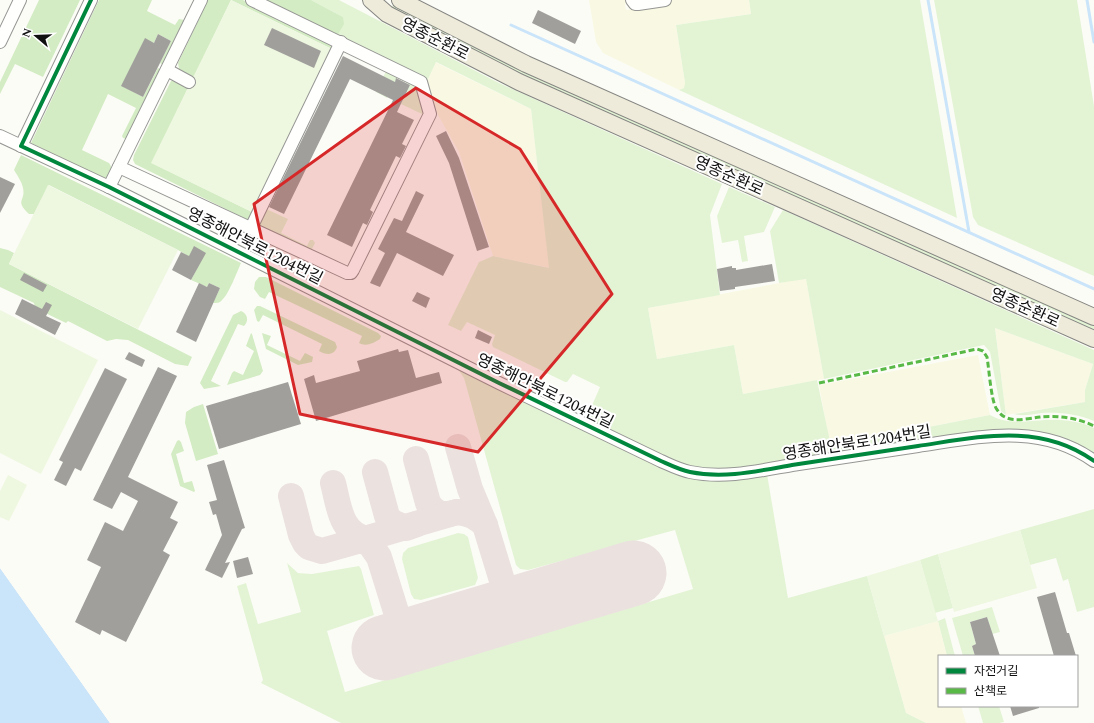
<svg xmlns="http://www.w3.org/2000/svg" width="1094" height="723" font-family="Spectral,'Noto Sans KR',serif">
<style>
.farmland{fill:#f9f9e3}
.green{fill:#e3f4d5}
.forest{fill:#d3ecc3}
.pitch{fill:#eef7e0}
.water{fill:#cae4f9}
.pier{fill:#fcfcf7}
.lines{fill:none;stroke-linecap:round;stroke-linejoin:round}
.stream{stroke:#cae4f9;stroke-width:3}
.taxiway{stroke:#ebe1de;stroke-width:26}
.runway{stroke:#ebe1de;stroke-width:65}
.building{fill:#a09f9c}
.minor-casing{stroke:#969694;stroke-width:14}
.major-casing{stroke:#848481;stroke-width:18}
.minor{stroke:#fffffe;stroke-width:12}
.major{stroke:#eeebda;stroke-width:16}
.quiet{stroke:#58b947;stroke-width:3;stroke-dasharray:6 3;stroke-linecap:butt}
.cycleway-casing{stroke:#fff;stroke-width:6}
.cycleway{stroke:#00873e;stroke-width:4}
.marked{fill:#d62828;fill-opacity:0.2;stroke:#d62828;stroke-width:3;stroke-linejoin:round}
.labels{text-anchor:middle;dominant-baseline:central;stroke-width:4;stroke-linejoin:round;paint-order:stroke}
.street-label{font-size:16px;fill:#101010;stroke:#fff}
</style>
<rect width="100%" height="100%" fill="#fcfcf7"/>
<g class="farmland">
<path d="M589,0h38l-2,5 1,5 46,-8v-2h77l2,14 -75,11 9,58v5l-6,2 -76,-37 -7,-11z"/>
<path d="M435,62l96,47 19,159 -57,-12 -34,-104 -21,-37 -11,-34z"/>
<path d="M806,278l18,101 -81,15 -9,-49 -77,14 -9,-51z"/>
<path d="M995,328l98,36 -8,26v12l-79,13z"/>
<path d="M978,355l12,60 -160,31 -11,-61z"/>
<path d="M938,621l9,35h-8v50h22l5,17h-40l-20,-10 -22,-77z"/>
</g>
<g class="green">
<path d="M311,0h28l160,83 223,101 -12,31 10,80 -72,13 9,51 77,-14 9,49 74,-14 14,66 159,-31c18,10 35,6 55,5 16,-1 35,1 49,8v27l-74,-25h-18l-19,1 -243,39 -22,1 -39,-6 -93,-46 14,-32 -27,-13 -6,8h-2l-72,-35 -1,-3 3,-9 -28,-13 -6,9 -13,-6 31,-63 14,-6 56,12 -18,-159 -95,-47 -9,19 -90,-45 6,-19z"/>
<path d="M749,0h171l37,218 -278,-128 5,-2 1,-5 -9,-58 75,-11z"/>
<path d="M934,0h143l17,106v170l-116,-51 -5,-8z"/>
<path d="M394,4l700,318v12l-599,-268 -104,-58z"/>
<path d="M387,69l30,14 8,28 -3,3 -21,-10 9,-19 -13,-7 -10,20 -11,-6z"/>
<path d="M729,187l46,20 -11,25 -20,4 4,25 -6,1 -4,-22 -16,3 -5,-27z"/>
<path d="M264,208l24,11 -7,14 26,13 3,-6h3l2,3 -3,6 -2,1 -52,-24z"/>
<path d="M783,210l311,140v71c-16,-7 -35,-9 -52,-8 -10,1 -19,4 -28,1l71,-12v-12l8,-26 -98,-36 11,87 -5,-4 -11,-59 -6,-7 -160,34 -18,-100 -27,4 -9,-52z"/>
<path d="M458,369l224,107 85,-2 21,124 79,-22 39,137 20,10h-585l-80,-40 2,-3 -26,-94 9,-3 12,41 43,-12 -14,-49 11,10 14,1 47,-8 2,3 13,46 -47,16 18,61 348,-103 -18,-59 -147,40 -8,-1 -4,-4 -52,-187z"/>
<path d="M1094,509v98l-17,5 -9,-33 -5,2 -7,-23 -26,7 -10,-35z"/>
<path d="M458,533l6,1 4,3 10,41 -3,7 -54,15 -7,-1 -3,-5 -9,-35 1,-6 5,-5z"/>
<path d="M938,554l15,54 -18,5 -15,-53z"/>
<path d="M992,607l8,25 -8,2 -5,-17 -17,5 6,22 -4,2 3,10h-12l-11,-38z"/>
<path d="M945,618l10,38h-8l-9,-35z"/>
<path d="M978,706h21l5,16 -5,1h-16z"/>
</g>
<g class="forest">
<path d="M39,0h41l-37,77 -28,-13 -15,30v-12z"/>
<path d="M99,0h53l-5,11 28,14 4,-6 6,1 -22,45 -3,-2 11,-22 -13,-7 -4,9 -9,-4 -23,47 21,11 15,-29 2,1 -33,70 -4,-1 -1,-2 14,-28 -28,-14 -26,56 27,13c5,6 1,11 -2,17l-76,-37z"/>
<path d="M208,0h35l90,42 1,8 -103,-50 -37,77 -15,-8 -1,-6z"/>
<path d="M265,0h46l32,17 1,7 -7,12z"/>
<path d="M171,81h2l15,7 -36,75 102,50 -6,7 -113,-56 -2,-4 1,-5z"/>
<path d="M21,155l220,108c-4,9 -12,31 -19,37 -2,3 -5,3 -9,3l7,-15 -11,-5 -2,4 -16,-7 9,-17 -22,-13 -129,-65 -15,29h-5c-15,-14 -3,-13 -6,-26 -1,-6 -6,-13 -9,-18z"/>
<path d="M0,248l8,2 6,3 -5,11 183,93 -4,9 -13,-2 -47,-24 -12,-1 -9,2 -39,-20 -2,2 -31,-15 -1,-5 -34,-16z"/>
<path d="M259,277h7l112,56 3,3 -1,3c-6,4 -14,8 -21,4l3,-7 -93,-44 -4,7 -5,-2 -6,-8 1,-7z"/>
<path d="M257,306h3l75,36 2,5c-3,9 -11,8 -18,4l3,-7 -59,-29 -4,7 -2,-1 -3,-11z"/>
<path d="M241,311c7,3 8,10 3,15l-6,-2 -27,57 10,5 -17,3 -4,-6 33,-68z"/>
<path d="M251,333l1,1 11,37 -3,4 -33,10 5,-12 2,-2 9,4 11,-24 -8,-5z"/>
<path d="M262,333l9,3 -4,9 33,16 5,-8 8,4 -1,5 -14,3 -32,-16z"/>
<path d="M203,404l15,50 -22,7 -11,-38 1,-11 8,-5z"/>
<path d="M179,440l2,2 3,9 -8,3 8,29 8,-2 3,10 -1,1 -14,-6 -9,-32 6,-13z"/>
</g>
<g class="pitch">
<path d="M231,0l103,50 -80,163 -103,-50z"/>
<path d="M48,185l130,65 -40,79 -129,-65z"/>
<path d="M0,310l98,50 -57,114 -41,-21z"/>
<path d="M8,475l19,10 -18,36 -9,-4v-26z"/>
<path d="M1020,530l17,58 -83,24 -16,-58z"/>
<path d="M920,560l18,61 -54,15 -17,-60z"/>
</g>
<path class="water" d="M0,568l105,148 5,7h-110z"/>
<path class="pier" d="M0,566l2,1 110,156h-2l-110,-155z"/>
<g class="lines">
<g class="stream">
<path d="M928,0l41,232"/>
<path d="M1087,0l7,42"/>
<path d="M511,25l583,264"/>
</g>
<g class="taxiway">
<path d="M458,447l12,42 15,36 26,85"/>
<path d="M416,459l12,44c8,12 16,13 29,9"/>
<path d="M375,472l12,44 5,6 14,6 11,-4"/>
<path d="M333,483c6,23 7,50 34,56"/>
<path d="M291,496l10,39 4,8 4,4 13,4 39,-11 96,-28c12,1 19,5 28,13"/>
<path d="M361,540l9,4 9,13 19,61c5,11 11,16 23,19"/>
</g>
<path class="runway" d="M384,648l250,-75"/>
</g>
<g class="building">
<path d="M538,10l43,21 -6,13 -43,-21z"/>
<path d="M272,28l49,23 -7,17 -50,-23z"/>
<path d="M158,34l13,7 -28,56 -22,-11 24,-48 9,5z"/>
<path d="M343,56l52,26 1,-4 14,7 -13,27 17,8 -12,24 4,2 -6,12 -4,-2 -26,54 3,2 -6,13 -4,-2 -11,24 -25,-12 66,-135 -43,-21 -66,135 -15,-7z"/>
<path d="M446,131l13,27 30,89 -12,4 -28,-88 -13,-27z"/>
<path d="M0,177l15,7 -15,29z"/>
<path d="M416,191l8,4 -18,37 48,23 -11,21 -46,-23 -17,34 -10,-4 15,-30 -7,-4 16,-31 8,3z"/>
<path d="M194,246l12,7 -15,27 -19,-10 9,-18 8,4z"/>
<path d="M772,264l3,17 -40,6v2l-15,2 -3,-22 15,-3v2h4v2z"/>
<path d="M24,273l23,12 -4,7 -23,-12z"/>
<path d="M199,283l8,4 2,-4 11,5 -24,54 -20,-10z"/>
<path d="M417,292l13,6 -4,10 -14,-7z"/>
<path d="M22,299l20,10 4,-7 6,3 -6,11 15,7 -6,12 -40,-21z"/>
<path d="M478,330l14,7 -3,7 -14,-6z"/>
<path d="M398,349l1,3 9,-2 8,28 23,-6 3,11 -126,38 -12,-42 10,-4 2,8 44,-12 -3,-10z"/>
<path d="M129,352l16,8 -3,7 -17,-8z"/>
<path d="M158,367l19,9 -49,101 50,25 -8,16 8,4 -15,29 7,4 -44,87 -24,-12 -2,5 -25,-13 26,-55 -14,-7 18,-38 18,9 15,-30 -17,-9 -9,17 -19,-9z"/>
<path d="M105,368l22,11 -46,92 -6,-3 -9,18 -12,-6 9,-18 -4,-2z"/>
<path d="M288,382l13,42 -82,25 -13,-43z"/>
<path d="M224,460l21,68 -3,1 -17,34 5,-1 -8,16 -17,-8 17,-35 -6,-21 -3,1 -4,-13 8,-2 -10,-35z"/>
<path d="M248,557l5,17 -16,4 -4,-17z"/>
<path d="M1055,592l12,41h2l7,23h-22l-17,-59z"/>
<path d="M987,617l13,39h-25l-3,-10 4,-2 -6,-22z"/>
<path d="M1010,706h29v2l-26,8z"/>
</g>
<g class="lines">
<g class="minor-casing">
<g id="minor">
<path d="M632,0l3,4h3l27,-4"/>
<path d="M0,42l20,-42"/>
<path d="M167,70l22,12"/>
<path d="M0,136l109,51 390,196 162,78c9,4 19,9 29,11 34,7 68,-1 102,-7 42,-6 84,-13 126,-19 61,-9 122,-24 176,15"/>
<path d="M21,146l70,-146"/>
<path d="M119,167l228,106h4l2,-3 77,-156 -9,-32 -169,-82"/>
<path d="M109,187l92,-187"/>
<path d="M251,228l90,-186"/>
</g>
</g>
<g class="major-casing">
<g id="major">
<path d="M371,0l16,14 132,68 575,257"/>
<path d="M400,0l126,64 568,253"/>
</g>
</g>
<use href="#minor" class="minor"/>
<use href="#major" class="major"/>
<path class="quiet" d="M819,383l158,-34 6,2 4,6c2,12 4,42 9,51 3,5 6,8 11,10 10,4 23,0 33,-1 18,-2 38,1 54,9"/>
<g class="cycleway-casing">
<path id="cycleway" d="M91,0l-70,146 88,41 390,196 162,78c9,4 19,9 29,11 34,7 68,-1 102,-7 42,-6 84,-13 126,-19 61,-9 122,-24 176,15"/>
</g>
<use href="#cycleway" class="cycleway"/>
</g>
<path class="marked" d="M416,88l104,61 92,145 -134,158 -178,-38 -46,-210z"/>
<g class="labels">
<g class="street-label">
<text transform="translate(435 39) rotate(27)">영종순환로</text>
<text transform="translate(729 176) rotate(24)">영종순환로</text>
<text transform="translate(255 246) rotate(27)">영종해안북로1204번길</text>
<text transform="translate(1025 308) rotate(24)">영종순환로</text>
<text transform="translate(545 391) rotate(26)">영종해안북로1204번길</text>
<text transform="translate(857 443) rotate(-9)">영종해안북로1204번길</text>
</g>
</g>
<rect x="938" y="655" width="140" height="52" fill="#ffffff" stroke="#9f9f9f"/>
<rect x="946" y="668" width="20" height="6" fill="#00873e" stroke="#9f9f9f"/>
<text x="974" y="675" font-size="12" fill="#101010">자전거길</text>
<rect x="946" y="688" width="20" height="6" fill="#58b947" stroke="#9f9f9f"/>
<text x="974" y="695" font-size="12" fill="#101010">산책로</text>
<g transform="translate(36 36) rotate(289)" stroke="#ffffff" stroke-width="3" paint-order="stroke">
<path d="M0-3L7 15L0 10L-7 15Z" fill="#101010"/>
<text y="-6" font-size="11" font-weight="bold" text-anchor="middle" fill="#101010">N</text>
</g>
</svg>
